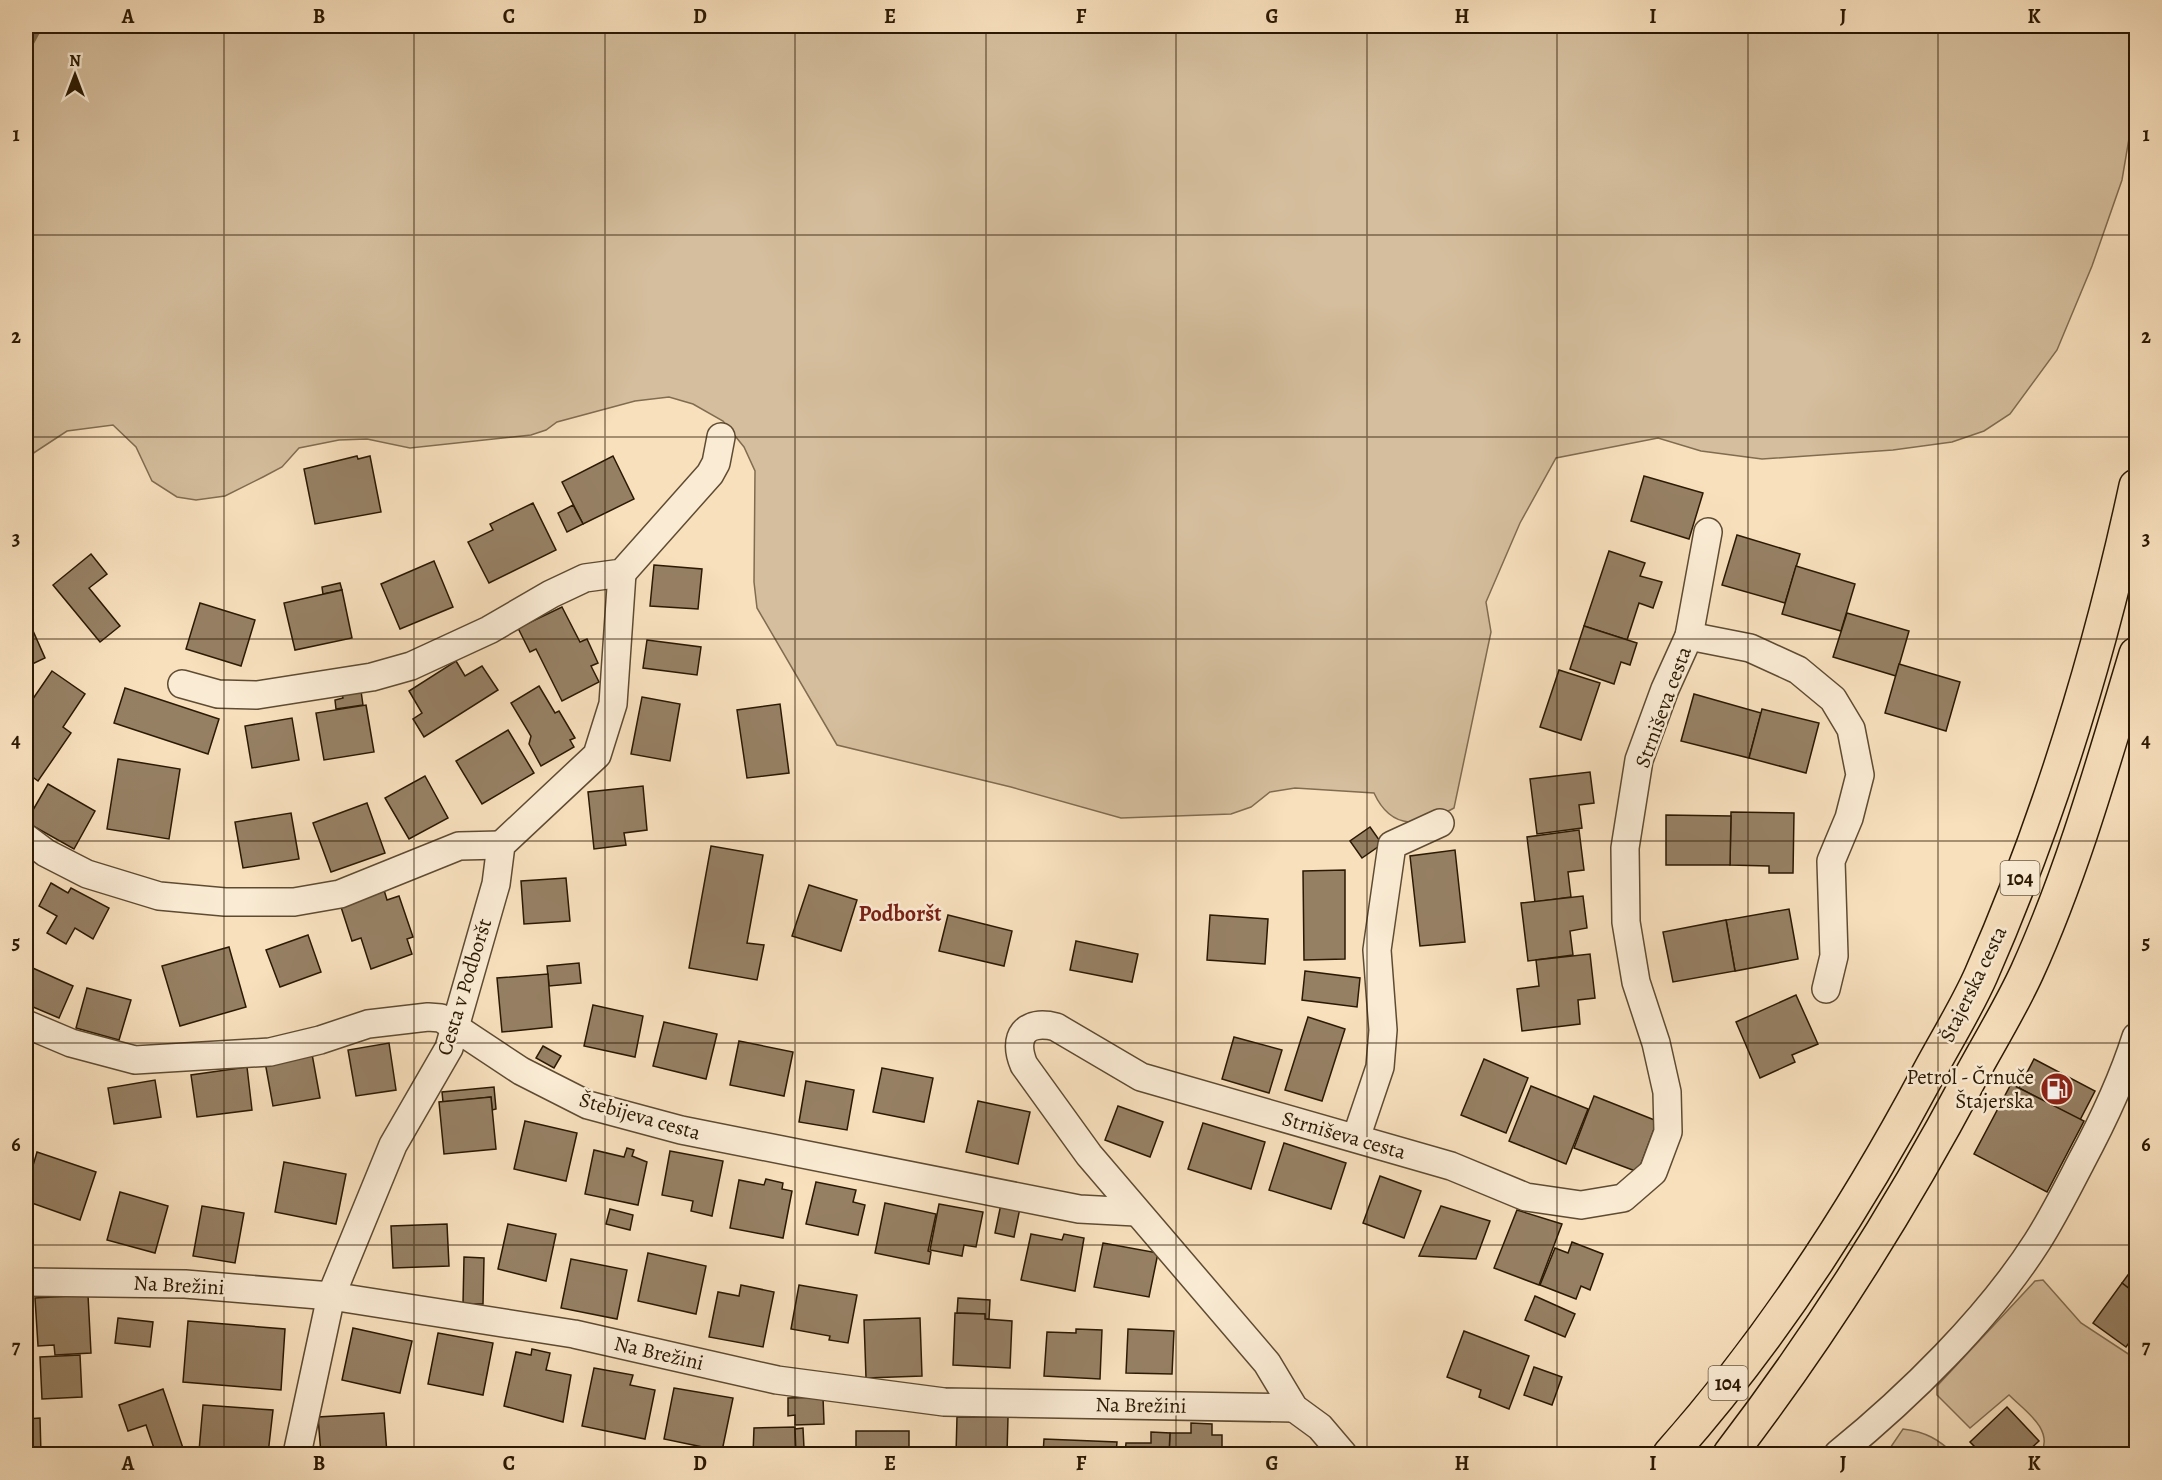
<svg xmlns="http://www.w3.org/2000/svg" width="2162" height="1480" font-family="Alegreya,serif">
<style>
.green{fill:#d5be9d;stroke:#806c50;stroke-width:1.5}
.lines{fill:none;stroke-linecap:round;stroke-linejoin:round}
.stream{stroke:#7c684d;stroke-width:8}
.building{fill:#968064;stroke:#2b1903;stroke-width:1.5}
.minor-casing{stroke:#5e4b32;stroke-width:30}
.major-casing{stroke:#2b1903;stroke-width:36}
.minor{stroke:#faebd4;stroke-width:27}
.major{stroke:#f8e0bd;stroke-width:33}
.grid{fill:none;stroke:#2b1903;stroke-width:1.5;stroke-opacity:0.55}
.labels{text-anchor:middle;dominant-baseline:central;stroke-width:5;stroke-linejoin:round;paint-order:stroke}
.shield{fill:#faebd4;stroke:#695842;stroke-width:1.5}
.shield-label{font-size:20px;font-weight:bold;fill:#2b1903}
.street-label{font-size:21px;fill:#2b1903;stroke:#faebd4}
.poi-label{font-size:21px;fill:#2b1903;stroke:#faebd4;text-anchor:end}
.neighbourhood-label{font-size:22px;font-weight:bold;fill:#7a1f14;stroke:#faebd4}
.neatline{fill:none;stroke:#2b1903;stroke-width:2}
.grid-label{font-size:20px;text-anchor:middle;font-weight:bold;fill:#2b1903}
</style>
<rect width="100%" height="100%" fill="#f8e0bd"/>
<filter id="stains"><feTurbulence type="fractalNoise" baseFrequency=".00333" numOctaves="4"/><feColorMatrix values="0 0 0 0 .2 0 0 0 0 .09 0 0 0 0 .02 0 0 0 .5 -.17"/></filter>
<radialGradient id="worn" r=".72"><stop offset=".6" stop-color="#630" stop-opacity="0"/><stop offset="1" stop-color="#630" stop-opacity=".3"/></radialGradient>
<g class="green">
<path d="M26,26h2110l-3,89 -11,65 -30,86 -35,84 -47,64 -26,17 -32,11 -59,8 -131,9 -61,-8 -43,-13 -102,20 -36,65 -34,79 5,30 -37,176c-32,18 -62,24 -80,-15l-79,-5 -25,4 -19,15 -20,7 -110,4 -110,-31 -174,-42 -80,-137 -3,-26 1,-111 -11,-24 -21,-26 -30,-17 -24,-7 -34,4 -78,21 -11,8 -15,5 -121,13 -43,-9 -28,1 -40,8 -17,19 -19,10 -38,19 -29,4 -19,-3 -25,-16 -16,-34 -23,-22 -46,6 -41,27z"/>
<path d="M2043,1280l38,43 55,36v95h-95c13,-25 -16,-43 -32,-59l-39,33 -33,-33v-9l98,-105z"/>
<path d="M1903,1429c23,3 35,10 51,25h-68z"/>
</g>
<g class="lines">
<path class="stream" d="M26,50l13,-24"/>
</g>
<g class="building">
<path d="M357,456l1,3 12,-3 11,56 -66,12 -11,-55z"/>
<path d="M613,456l21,43 -51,25 -21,-42z"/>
<path d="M1644,476l59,17 -14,46 -58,-18z"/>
<path d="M533,503l23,47 -67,33 -21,-41 25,-12 -3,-6z"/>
<path d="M573,505l10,19 -16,8 -9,-19z"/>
<path d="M1737,535l63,19 -15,49 -63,-18z"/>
<path d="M1609,551l36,12 -5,13 22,6 -9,26 -14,-5 -12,37 -43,-14z"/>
<path d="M91,554l16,20 -18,14 31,38 -20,16 -47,-57z"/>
<path d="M434,561l19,46 -53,22 -19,-45z"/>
<path d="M654,565l48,4 -4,40 -48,-3z"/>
<path d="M1796,566l59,18 -14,47 -59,-17z"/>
<path d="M340,583l2,7 -19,4 -1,-7z"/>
<path d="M342,590l10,48 -57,12 -11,-47z"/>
<path d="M200,603l55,17 -14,46 -55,-17z"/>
<path d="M562,607l18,35 7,-3 11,24 -7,3 8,16 -37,19 -26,-52 -6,3 -12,-24z"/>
<path d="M1847,613l62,18 -13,45 -63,-19z"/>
<path d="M26,615l19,43 -19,9z"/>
<path d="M1584,626l53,17 -7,22 -9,-3 -7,22 -44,-15z"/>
<path d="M647,640l54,7 -4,28 -54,-7z"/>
<path d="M456,661l9,15 17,-10 16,24 -74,47 -11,-18 9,-6 -13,-22z"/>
<path d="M1899,664l61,18 -14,49 -61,-18z"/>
<path d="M1559,670l41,13 -19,57 -41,-13z"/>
<path d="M52,671l33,23 -22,33 8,6 -33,48 -12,-9v-67l2,1z"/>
<path d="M539,686l16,27 4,-2 16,27 -5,2 4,7 -33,19 -12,-22 2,-8 -20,-33z"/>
<path d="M125,688l94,31 -11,35 -94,-31z"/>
<path d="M361,691l2,14 -27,4 -1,-9 8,-2 -1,-4z"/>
<path d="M1694,694l67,19 -12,45 -68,-17z"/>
<path d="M642,697l38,7 -10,57 -39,-7z"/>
<path d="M780,704l9,69 -42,5 -10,-68z"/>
<path d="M366,705l8,47 -50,8 -8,-47z"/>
<path d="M1762,709l57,14 -13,50 -57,-15z"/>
<path d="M292,718l7,42 -47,8 -7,-42z"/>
<path d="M508,730l26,43 -52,31 -26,-43z"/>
<path d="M118,759l62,10 -11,70 -62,-10z"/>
<path d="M1590,772l4,31 -15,2 3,23 -45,6 -7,-55z"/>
<path d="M425,776l23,42 -39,21 -24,-41z"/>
<path d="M48,784l47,27 -21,38 -48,-27z"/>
<path d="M643,786l4,44 -23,3 2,12 -32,4 -6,-57z"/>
<path d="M367,803l18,50 -54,19 -18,-49z"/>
<path d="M1731,812l63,1 -1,60h-24v-7l-39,-1z"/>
<path d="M291,813l8,46 -56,9 -8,-46z"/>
<path d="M1666,815l65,1 -1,49h-64z"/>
<path d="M1370,827l12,17 -20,14 -12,-17z"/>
<path d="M1579,830l5,40 -16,2 3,25 -36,5 -8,-65z"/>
<path d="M711,846l52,9 -16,88 17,2 -7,35 -68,-12z"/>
<path d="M1455,850l10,92 -45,4 -10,-90z"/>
<path d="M1345,870v89l-41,1 -1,-89z"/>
<path d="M566,878l4,43 -46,3 -3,-43z"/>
<path d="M51,883l17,10 3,-5 38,20 -16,31 -18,-11 -9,16 -19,-11 10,-17 -18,-10z"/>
<path d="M809,885l48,15 -16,51 -49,-15z"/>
<path d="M384,890l3,10 12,-4 14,41 -6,2 5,15 -41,15 -10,-31 -9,3 -12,-37z"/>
<path d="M1583,896l4,32 -17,3 3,24 -45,6 -7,-58z"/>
<path d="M1789,909l9,50 -63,12 -9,-51z"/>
<path d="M948,915l64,16 -8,35 -65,-15z"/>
<path d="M1210,915l58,4 -3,45 -58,-4z"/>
<path d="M1726,920l9,51 -62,11 -10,-50z"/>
<path d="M308,935l13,37 -41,15 -14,-37z"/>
<path d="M1076,941l62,13 -6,28 -62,-12z"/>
<path d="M229,947l17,60 -66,19 -18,-60z"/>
<path d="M1590,954l5,44 -17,2 2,24 -58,7 -5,-42 22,-3 -3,-26z"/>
<path d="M579,963l2,20 -32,3 -2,-20z"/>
<path d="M26,965l47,21 -14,32 -33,-14z"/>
<path d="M1305,971l55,7 -3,29 -55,-7z"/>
<path d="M548,974l4,53 -50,5 -5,-54z"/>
<path d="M87,988l44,12 -12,40 -43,-12z"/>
<path d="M1796,995l22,49 -26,11 3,7 -35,16 -24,-56z"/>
<path d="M593,1005l50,11 -8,41 -51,-11z"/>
<path d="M1308,1017l37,12 -23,72 -37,-11z"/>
<path d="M664,1022l53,12 -11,45 -53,-13z"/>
<path d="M1234,1037l48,13 -13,43 -47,-14z"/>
<path d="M739,1041l54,11 -9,44 -54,-11z"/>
<path d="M389,1043l7,47 -40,6 -8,-46z"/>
<path d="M543,1046l18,10 -7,12 -18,-10z"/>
<path d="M312,1054l8,44 -47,8 -8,-44z"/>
<path d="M1484,1059l44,19 -22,55 -45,-18z"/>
<path d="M2034,1059l61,32 -15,29 -61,-32z"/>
<path d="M247,1067l5,43 -55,7 -6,-42z"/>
<path d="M882,1068l51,10 -9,44 -51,-10z"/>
<path d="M155,1080l6,37 -47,7 -6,-36z"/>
<path d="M806,1081l48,9 -7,40 -48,-8z"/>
<path d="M2011,1084l73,37 -37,71 -73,-38z"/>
<path d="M1531,1086l57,23 -22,55 -57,-23z"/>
<path d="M494,1087l2,22 -4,1 -1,-13 -48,5 -1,-10z"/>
<path d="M1594,1096l63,25 -19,51 -64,-24z"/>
<path d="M491,1097l5,52 -52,5 -5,-52z"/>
<path d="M978,1101l52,11 -12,52 -52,-12z"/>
<path d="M1118,1106l45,16 -13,35 -45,-17z"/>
<path d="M525,1121l52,12 -11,48 -52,-12z"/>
<path d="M1203,1123l62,19 -14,47 -63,-20z"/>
<path d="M1284,1143l62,20 -15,46 -62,-19z"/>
<path d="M627,1148l7,2 -2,6 15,6 -9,43 -53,-11 9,-44 30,7z"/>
<path d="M670,1151l53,10 -11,55 -21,-5 2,-10 -31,-6z"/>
<path d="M37,1152l59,20 -16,48 -54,-19v-12z"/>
<path d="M284,1162l62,12 -10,50 -61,-12z"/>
<path d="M1380,1176l41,15 -17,47 -41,-15z"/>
<path d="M766,1179l17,4 -1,6 10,2 -9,47 -53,-10 9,-48 25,5z"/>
<path d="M816,1182l40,8 -3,12 12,3 -7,30 -52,-11z"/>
<path d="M120,1192l48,14 -13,47 -48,-13z"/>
<path d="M885,1203l51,11 -8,37 3,1 -2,12 -54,-11z"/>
<path d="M939,1204l44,8 -7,35 -12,-2 -2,11 -32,-6z"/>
<path d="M1001,1204l19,4 -6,29 -19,-4z"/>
<path d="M202,1206l42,7 -9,50 -42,-7z"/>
<path d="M1441,1206l49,15 -14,38 -57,-3z"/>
<path d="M610,1209l23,6 -3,15 -24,-6z"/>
<path d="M1517,1210l45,14 -23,61 -45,-17z"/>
<path d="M447,1224l2,42 -56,2 -2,-42z"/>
<path d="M508,1224l48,10 -10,47 -48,-12z"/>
<path d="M1031,1234l31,6 2,-6 20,4 -9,53 -54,-11z"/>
<path d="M1572,1242l31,12 -13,36 -9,-4 -5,13 -36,-14 15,-37 13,5z"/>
<path d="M1103,1243l55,10 -9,44 -55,-10z"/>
<path d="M648,1253l58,13 -10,48 -58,-13z"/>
<path d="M464,1257l20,1 -1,46h-20z"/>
<path d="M571,1259l56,11 -10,49 -56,-11z"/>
<path d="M2136,1264v30l-14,-11z"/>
<path d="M2122,1283l14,11v43l-2,-1 -8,11 -33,-24z"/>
<path d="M741,1285l33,7 -11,55 -54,-10 9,-45 21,4z"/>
<path d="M799,1285l58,10 -9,48 -19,-3 1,-4 -39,-7z"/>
<path d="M88,1295l3,58 -36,2 -1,-10 -16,1 -3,-48z"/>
<path d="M1535,1296l40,18 -10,23 -40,-17z"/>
<path d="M958,1298l32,2 -1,19h-4v-5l-28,-1z"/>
<path d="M955,1313l30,1v5l27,2 -2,47 -57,-3z"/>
<path d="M118,1318l35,4 -3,25 -35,-4z"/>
<path d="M920,1318l2,58 -56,2 -2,-58z"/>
<path d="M188,1321l97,8 -4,61 -98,-8z"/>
<path d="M353,1328l59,13 -12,52 -58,-13z"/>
<path d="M1076,1329l26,1 -2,49 -56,-3 3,-44 29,1z"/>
<path d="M1128,1329l46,2 -2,43 -46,-1z"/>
<path d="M1464,1331l65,25 -20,53 -30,-12 2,-7 -34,-13z"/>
<path d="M438,1333l55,10 -10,52 -55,-11z"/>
<path d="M532,1349l18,4 -4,17 25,5 -8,47 -59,-16 12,-54 15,3z"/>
<path d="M80,1355l2,42 -40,2 -2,-42z"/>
<path d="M1534,1367l28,10 -10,28 -28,-10z"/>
<path d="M594,1368l39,7 -3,10 25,5 -10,49 -63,-13z"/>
<path d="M674,1388l59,10 -11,53 -58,-12z"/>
<path d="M163,1389l22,65h-29l-10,-29 -18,6 -9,-26z"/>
<path d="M823,1397l1,27 -29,1v-10l-7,1v-18z"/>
<path d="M203,1405l70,5 -5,44h-53l-16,-3z"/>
<path d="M2007,1407l32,34 -14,13h-43l-12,-12z"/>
<path d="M384,1413l3,41h-66l-3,-37z"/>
<path d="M957,1417h51l-1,37h-51z"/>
<path d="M40,1418l1,36h-15v-35z"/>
<path d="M1191,1423l21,1v11h10v19h-53l1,-21h21z"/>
<path d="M795,1427l1,27h-43l1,-26z"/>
<path d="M803,1428l1,20h-3v6h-5l-1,-25z"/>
<rect x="856" y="1431" width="53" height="23"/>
<path d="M1151,1432l19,1 -1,21h-44l1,-11h25z"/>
<path d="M1044,1439l73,3 -1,12h-73z"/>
</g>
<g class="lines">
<g class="minor-casing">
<g id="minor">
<path d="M1689,636l61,12 48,22 35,29 18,30 9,46 -11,43 -18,43 3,95 -8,33"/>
<path d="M182,684l36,10 39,1 115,-18 39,-11 78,-36 62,-36 34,-16 37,-5 88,-99 6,-11 5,-26"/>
<path d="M26,838l20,15 41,21 72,22 66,6h69l46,-8 119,-48 42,-1"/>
<path d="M26,1024l45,19 64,17 135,-8 50,-12 48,-16 60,-7 13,1 80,53 67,34 93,25 398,79 57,3"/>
<path d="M1356,1138l24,-71 3,-37 -6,-80 15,-105 48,-22"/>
<path d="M26,1282l159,2 146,12 243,38 203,46 167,22 350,6"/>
<path d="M297,1454l34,-158 62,-151 56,-97 47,-164 5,-39 96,-90 16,-51 9,-131"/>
<path d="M1343,1454l-23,-27 -26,-19 -27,-45 -178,-208 -65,-90c-12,-28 1,-46 32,-38l85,50 310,89 75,31 55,8 42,-7 30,-26 15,-40 -1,-40 -11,-49 -20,-61 -10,-60 -1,-74 14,-88 26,-71 24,-53 19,-104"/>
<path d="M1838,1454c70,-57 150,-135 199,-212 16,-25 30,-53 44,-80 22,-41 41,-81 55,-125"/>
</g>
</g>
<g class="major-casing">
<g id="major">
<path d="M1670,1454c101,-114 185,-243 257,-378 18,-34 39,-67 54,-101 69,-157 119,-322 155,-489"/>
<path d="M1730,1454c91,-119 171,-246 241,-378 19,-35 40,-69 56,-104 46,-101 77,-212 109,-318"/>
</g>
</g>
<use href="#minor" class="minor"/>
<use href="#major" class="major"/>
</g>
<path class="grid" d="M224,26v1428M414,26v1428M605,26v1428M795,26v1428M986,26v1428M1176,26v1428M1367,26v1428M1557,26v1428M1748,26v1428M1938,26v1428M26,235h2110M26,437h2110M26,639h2110M26,841h2110M26,1043h2110M26,1245h2110"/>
<defs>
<g id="fuel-disc" transform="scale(1.725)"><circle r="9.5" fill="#8f2418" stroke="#faebd4"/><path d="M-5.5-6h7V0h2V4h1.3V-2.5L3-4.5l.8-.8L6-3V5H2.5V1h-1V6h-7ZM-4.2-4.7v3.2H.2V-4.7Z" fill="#fff"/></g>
</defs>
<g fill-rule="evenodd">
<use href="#fuel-disc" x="2057" y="1089"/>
</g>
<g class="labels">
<g class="shield">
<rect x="2000.5" y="861" width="39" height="34" rx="4.5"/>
<rect x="1708.5" y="1366" width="39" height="34" rx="4.5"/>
</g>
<g class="shield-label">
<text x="2020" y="878">104</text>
<text x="1728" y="1383">104</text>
</g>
<g class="street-label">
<text transform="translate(1663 707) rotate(-70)">Strniševa cesta</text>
<text transform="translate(1973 984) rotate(-64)">Štajerska cesta</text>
<text transform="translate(464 987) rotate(-73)">Cesta v Podboršt</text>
<text transform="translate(640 1116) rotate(16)">Štebijeva cesta</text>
<text transform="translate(1344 1135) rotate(16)">Strniševa cesta</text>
<text transform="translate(179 1285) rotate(3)">Na Brežini</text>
<text transform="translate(659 1353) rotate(13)">Na Brežini</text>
<text transform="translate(1141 1405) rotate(1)">Na Brežini</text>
</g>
<g class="poi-label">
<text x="2034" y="1077">Petrol - Črnuče<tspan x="2034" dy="24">Štajerska</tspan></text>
</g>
<g class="neighbourhood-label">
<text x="900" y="914">Podboršt</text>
</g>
</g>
<rect width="2162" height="1480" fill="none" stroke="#f8e0bd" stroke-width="66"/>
<g transform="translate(75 75)" stroke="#faebd4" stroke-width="4.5" paint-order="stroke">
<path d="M0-4.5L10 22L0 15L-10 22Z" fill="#2b1903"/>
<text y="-9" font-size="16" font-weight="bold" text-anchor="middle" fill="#2b1903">N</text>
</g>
<rect x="33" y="33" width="2096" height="1414" class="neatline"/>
<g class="grid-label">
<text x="128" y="23">A</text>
<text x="319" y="23">B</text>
<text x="509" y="23">C</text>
<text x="700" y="23">D</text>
<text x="890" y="23">E</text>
<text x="1081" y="23">F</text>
<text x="1272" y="23">G</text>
<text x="1462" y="23">H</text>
<text x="1653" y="23">I</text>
<text x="1843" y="23">J</text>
<text x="2034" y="23">K</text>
<text x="16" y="141">1</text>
<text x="2146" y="141">1</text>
<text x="16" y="343">2</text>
<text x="2146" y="343">2</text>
<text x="16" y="545">3</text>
<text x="2146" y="545">3</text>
<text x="16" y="747">4</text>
<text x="2146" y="747">4</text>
<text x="16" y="949">5</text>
<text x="2146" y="949">5</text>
<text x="16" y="1151">6</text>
<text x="2146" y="1151">6</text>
<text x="16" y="1353">7</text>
<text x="2146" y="1353">7</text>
<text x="128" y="1470">A</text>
<text x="319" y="1470">B</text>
<text x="509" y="1470">C</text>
<text x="700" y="1470">D</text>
<text x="890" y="1470">E</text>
<text x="1081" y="1470">F</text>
<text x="1272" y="1470">G</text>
<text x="1462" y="1470">H</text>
<text x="1653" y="1470">I</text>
<text x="1843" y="1470">J</text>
<text x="2034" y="1470">K</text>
</g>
<rect width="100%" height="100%" filter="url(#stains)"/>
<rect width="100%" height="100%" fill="url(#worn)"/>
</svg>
